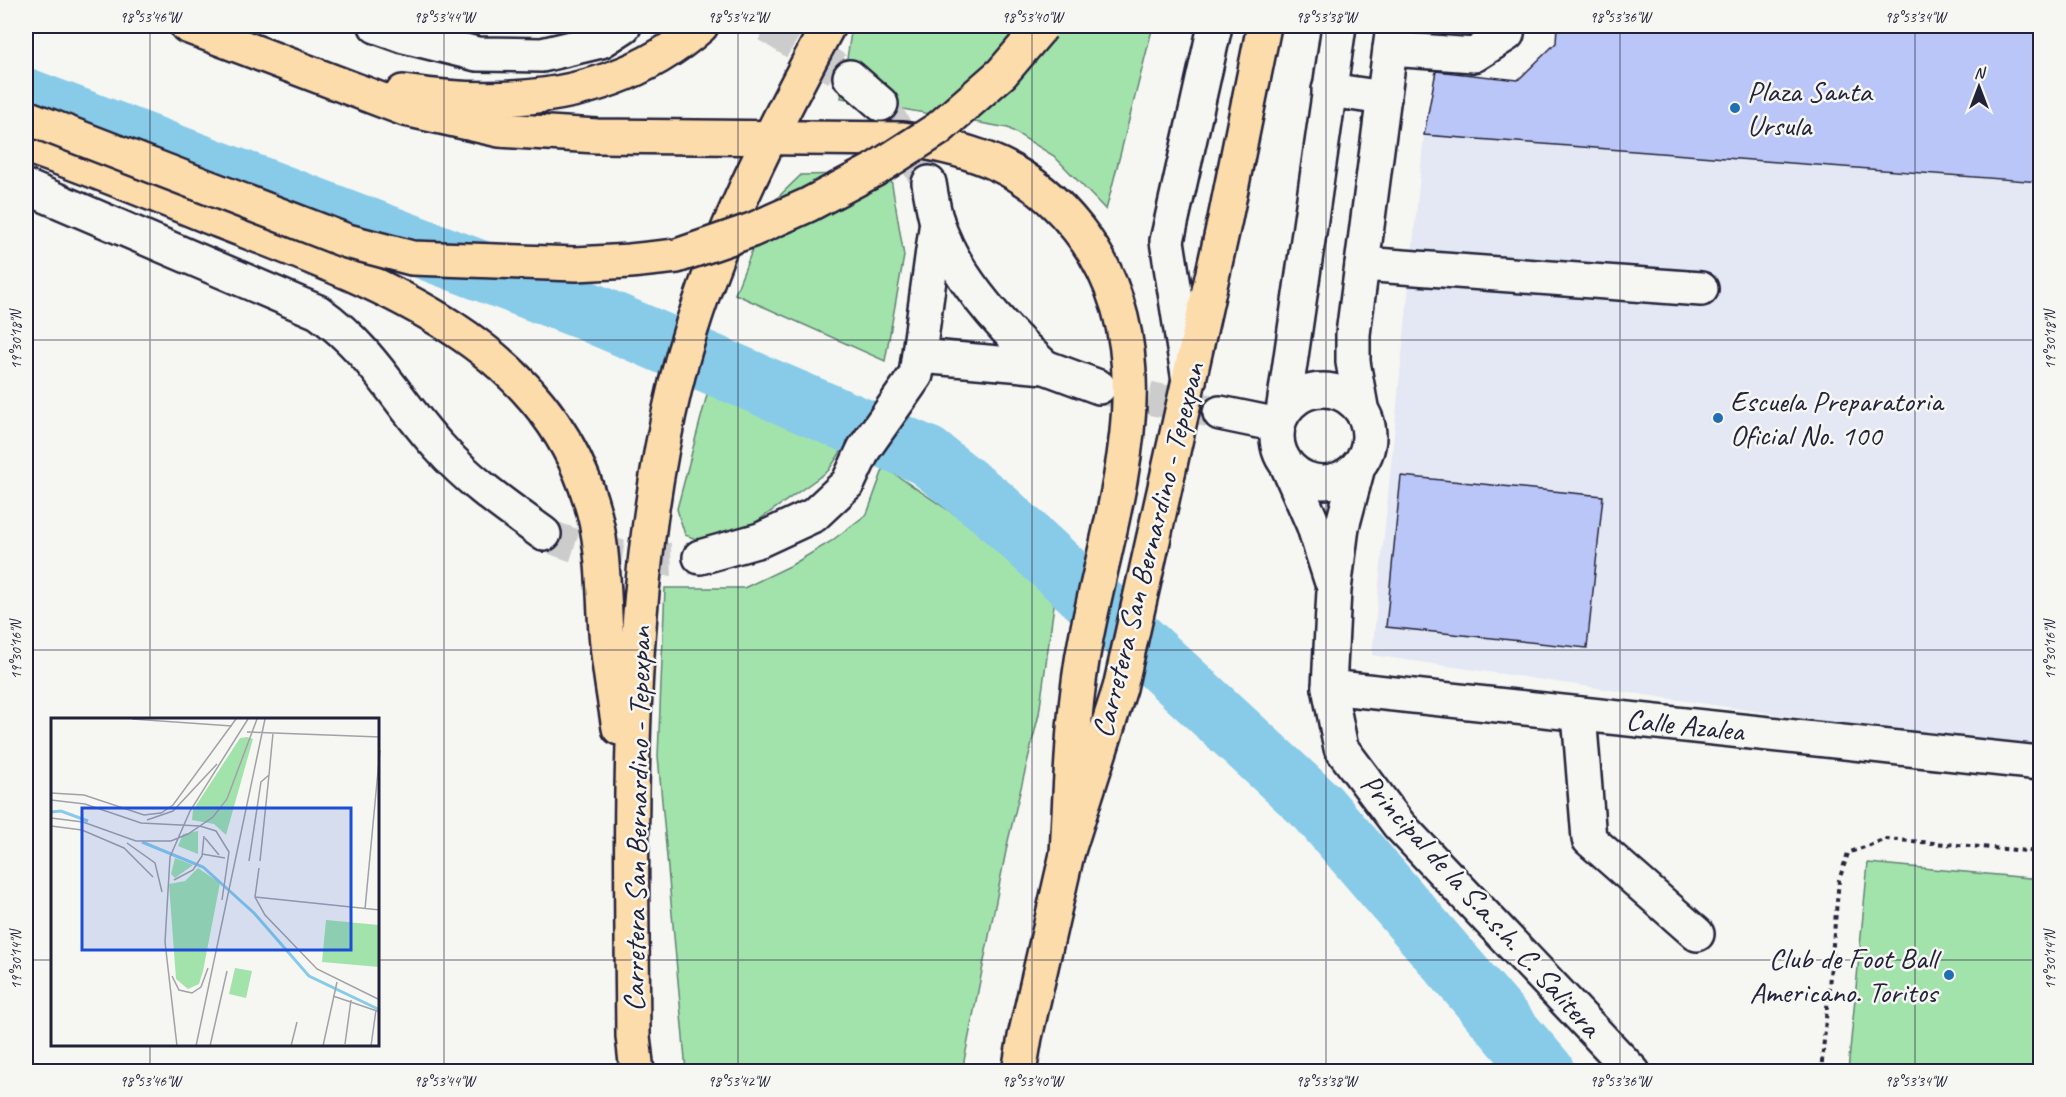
<svg xmlns="http://www.w3.org/2000/svg" width="2066" height="1097" font-family="Caveat,sans-serif">
<style>
.built{fill:#e4e8f4}
.green{fill:#a2e3ac;stroke:#628274;stroke-width:1.5}
.lines{fill:none;stroke-linecap:round;stroke-linejoin:round}
.river{stroke:#87cbe9;stroke-width:60}
.building{fill:#b9c6f7;stroke:#22223b;stroke-width:1.5}
.minor-tunnel{stroke:#cccccd;stroke-width:33;stroke-dasharray:33 16;stroke-linecap:butt}
.minor-casing{stroke:#22223b;stroke-width:38}
.highway-casing{stroke:#22223b;stroke-width:38}
.path{stroke:#22223b;stroke-width:4;stroke-dasharray:4.5 4.5;stroke-linecap:butt}
.minor{stroke:#f6f6f2;stroke-width:33}
.highway{stroke:#fddcac;stroke-width:33}
.highway-bridge-casing{stroke:#22223b;stroke-width:38;stroke-linecap:butt}
.highway-bridge{stroke:#fddcac;stroke-width:33}
.ticks{fill:none;stroke:#22223b;stroke-width:1.5;stroke-opacity:0.45}
.poi-dot{fill:#1f6fb2;stroke:#f6f6f2;stroke-width:2}
.labels{text-anchor:middle;dominant-baseline:central;stroke-width:5;stroke-linejoin:round;paint-order:stroke}
.poi-label{font-size:30px;fill:#22223b;stroke:#f6f6f2;text-anchor:start}
.street-label{font-size:30px;fill:#22223b;stroke:#f6f6f2}
.inset-river{fill:none;stroke:#87cbe9;stroke-width:3}
.inset-road{fill:none;stroke:#a1a1a9;stroke-width:1.5}
.view{fill:#1d4ed8;fill-opacity:0.15;stroke:#1d4ed8;stroke-width:3}
.inset-edge{fill:none;stroke:#22223b;stroke-width:3}
.neatline{fill:none;stroke:#22223b;stroke-width:2}
.ticks-label{font-size:15px;text-anchor:middle;fill:#22223b}
</style>
<rect width="100%" height="100%" fill="#f6f6f2"/>
<filter id="ink" filterUnits="userSpaceOnUse"><feTurbulence type="fractalNoise" baseFrequency=".0167" numOctaves="2"/><feDisplacementMap in="SourceGraphic" scale="12" xChannelSelector="R" yChannelSelector="G"/><feConvolveMatrix kernelMatrix="1 2 1 2 8 2 1 2 1" color-interpolation-filters="sRGB"/></filter>
<g filter="url(#ink)">
<path class="built" d="M1424,135l616,45v564l-210,-22 -458,-67z"/>
<g class="green">
<path d="M852,26h301l-47,184 -52,-54 -46,-28 -167,-30z"/>
<path d="M850,174l41,5 13,77 -19,105 -150,-67 35,-89 31,-30z"/>
<path d="M709,387l138,56 -19,28 -86,61 -32,12 -25,-9 -8,-26z"/>
<path d="M884,467l173,116 -18,131 -31,127 -46,230h-276l-28,-315 7,-168h79l46,-22 40,-24 37,-28z"/>
<path d="M1868,863l172,16v192h-192z"/>
</g>
<g class="lines">
<path class="river" d="M26,98l561,213 340,145 65,51 326,301 227,264"/>
</g>
<g class="building">
<path d="M1557,26h483v156l-616,-47 12,-64 82,9 38,-37z"/>
<path d="M1401,476l202,20 -16,152 -201,-21z"/>
</g>
<g class="lines">
<g class="minor-tunnel">
<path d="M767,26l83,51"/>
<path d="M881,104l48,79"/>
<path d="M1101,388l119,25"/>
<path d="M544,534c52,22 100,30 156,23"/>
</g>
<g class="minor-casing">
<g id="minor">
<path d="M376,26l28,10 73,18 65,1 59,-14 23,-15"/>
<path d="M1390,49l84,6 33,-21 1,-8"/>
<path d="M850,77l31,27"/>
<path d="M1329,90l55,8"/>
<path d="M929,183c2,12 4,24 7,36 17,56 67,110 109,148"/>
<path d="M26,187l292,125c55,39 77,87 121,135 31,35 68,60 105,87"/>
<path d="M1362,264l339,25"/>
<path d="M920,356l125,11 54,20"/>
<path d="M1189,381l-22,-140 48,-215"/>
<circle cx="1323" cy="436" r="46"/>
<path d="M1361,407l-8,-45v-28l40,-308"/>
<path d="M1283,412l56,-386"/>
<path d="M1220,413l58,12"/>
<path d="M1288,467l25,57 18,56"/>
<path d="M1358,467l-16,60 -8,63 -5,97 12,61 58,77 234,247"/>
<path d="M700,557l60,-17 54,-25 34,-32 16,-34 52,-74 21,-154"/>
<path d="M1329,687l711,76"/>
<path d="M1579,714l10,125 108,95"/>
</g>
</g>
<g class="highway-casing">
<g id="highway">
<path d="M187,26l218,83 94,21 98,6 306,3c73,10 128,30 175,90 95,121 34,274 8,409 -14,71 -15,144 -19,216"/>
<path d="M403,92c105,16 215,7 298,-66"/>
<path d="M26,146c65,22 129,49 194,75 143,56 320,115 370,278 14,43 13,88 16,133 2,32 8,64 13,96"/>
<path d="M637,1072l-4,-36c-2,-218 -9,-440 43,-653 31,-126 91,-244 152,-357"/>
<path d="M1019,1072l6,-35 42,-183 53,-166 105,-469 39,-193"/>
</g>
</g>
<path class="path" d="M1821,1072l18,-192 9,-27 38,-14 154,13"/>
<use href="#minor" class="minor"/>
<use href="#highway" class="highway"/>
<g class="highway-bridge-casing">
<path id="highway-bridge" d="M26,117l321,124 65,17 164,6 54,-3 47,-5 75,-26 56,-25 66,-35 64,-41 64,-56 40,-47"/>
</g>
<use href="#highway-bridge" class="highway-bridge"/>
</g>
</g>
<path class="ticks" d="M150,26v693M444,26v1046M738,26v1046M1032,26v1046M1326,26v1046M1620,26v1046M1915,26v1046M26,30h2014M26,340h2014M26,650h2014M26,960h26M378,960h1662M150,1044v28"/>
<g class="poi-dot">
<circle cx="1735" cy="108" r="6"/>
<circle cx="1718" cy="418" r="6"/>
<circle cx="1949" cy="975" r="6"/>
</g>
<g class="labels">
<g class="poi-label">
<text x="1747" y="91">Plaza Santa<tspan x="1747" dy="34">Ursula</tspan></text>
<text x="1730" y="401">Escuela Preparatoria<tspan x="1730" dy="34">Oficial No. 100</tspan></text>
<text x="1937" y="958" text-anchor="end">Club de Foot Ball<tspan x="1937" dy="34">Americano. Toritos</tspan></text>
</g>
<g class="street-label">
<text transform="translate(1148 550) rotate(-76)">Carretera San Bernardino - Tepexpan</text>
<text transform="translate(1685 725) rotate(6)">Calle Azalea</text>
<text transform="translate(637 819) rotate(-89)">Carretera San Bernardino - Tepexpan</text>
<text transform="translate(1481 905) rotate(48)">Principal de la S.a.s.h. C. Salitera</text>
</g>
</g>
<g transform="translate(51 718)">
<rect width="328" height="328" fill="#f6f6f2"/>
<path d="M196,19l6,2 -27,96 -12,-11 -22,-4 1,-10 47,-72zM147,113v23l-20,-8 5,-12zM124,140l18,7 -18,13 -4,-4zM147,150l22,15 -17,88 -4,13 -11,5 -12,-10 -7,-95 16,-3zM275,202l53,5v42l-57,-5zM184,250l17,3 -6,27 -17,-4z" fill="#a2e3ac"/>
<path class="inset-river" d="M0,94l10,-1 27,10M91,124l61,25 51,46 55,63 71,34"/>
<path class="inset-road" d="M81,1l100,7M196,14l133,5M0,75l33,2 60,20 17,-2 12,-8 63,-86M0,82l34,4 56,19 59,3 16,5 13,21 -7,48M0,100l32,4 53,19h35l17,-7 25,-17 14,-18 30,-80M96,102l26,-9 44,-47M0,108l31,4 42,18 29,29M154,120l14,17M76,125l28,20 7,29M151,136l23,4M198,143l12,-79 8,-7 4,-42M209,143l9,-86M208,150l-4,29 10,18 52,54 63,31M123,162l19,-10 9,-14 2,-20M204,179l125,13M314,191l15,-159M121,258l7,14 13,3 9,-6 7,-19M282,278l47,16M294,326l6,-44M126,328l-12,-104 5,-85 20,-46 58,-92M145,328l69,-327M159,328l17,-75M240,328l6,-24M272,328l14,-64M320,328l5,-36"/>
<path class="view" d="M31,90h269v142h-269z"/>
<rect width="328" height="328" class="inset-edge"/>
</g>
<rect width="2066" height="1097" fill="none" stroke="#f6f6f2" stroke-width="66"/>
<g transform="translate(1979 87)" stroke="#f6f6f2" stroke-width="4.5" paint-order="stroke">
<path d="M0-4.5L10 22L0 15L-10 22Z" fill="#22223b"/>
<text y="-9" font-size="16" font-weight="bold" text-anchor="middle" fill="#22223b">N</text>
</g>
<rect x="33" y="33" width="2000" height="1031" class="neatline"/>
<g class="ticks-label">
<text x="150" y="22">98°53'46"W</text>
<text x="444" y="22">98°53'44"W</text>
<text x="738" y="22">98°53'42"W</text>
<text x="1032" y="22">98°53'40"W</text>
<text x="1326" y="22">98°53'38"W</text>
<text x="1620" y="22">98°53'36"W</text>
<text x="1915" y="22">98°53'34"W</text>
<text transform="translate(16 340) rotate(-90)" y="5">19°30'18"N</text>
<text transform="translate(2050 340) rotate(-90)" y="5">19°30'18"N</text>
<text transform="translate(16 650) rotate(-90)" y="5">19°30'16"N</text>
<text transform="translate(2050 650) rotate(-90)" y="5">19°30'16"N</text>
<text transform="translate(16 960) rotate(-90)" y="5">19°30'14"N</text>
<text transform="translate(2050 960) rotate(-90)" y="5">19°30'14"N</text>
<text x="150" y="1086">98°53'46"W</text>
<text x="444" y="1086">98°53'44"W</text>
<text x="738" y="1086">98°53'42"W</text>
<text x="1032" y="1086">98°53'40"W</text>
<text x="1326" y="1086">98°53'38"W</text>
<text x="1620" y="1086">98°53'36"W</text>
<text x="1915" y="1086">98°53'34"W</text>
</g>
</svg>
